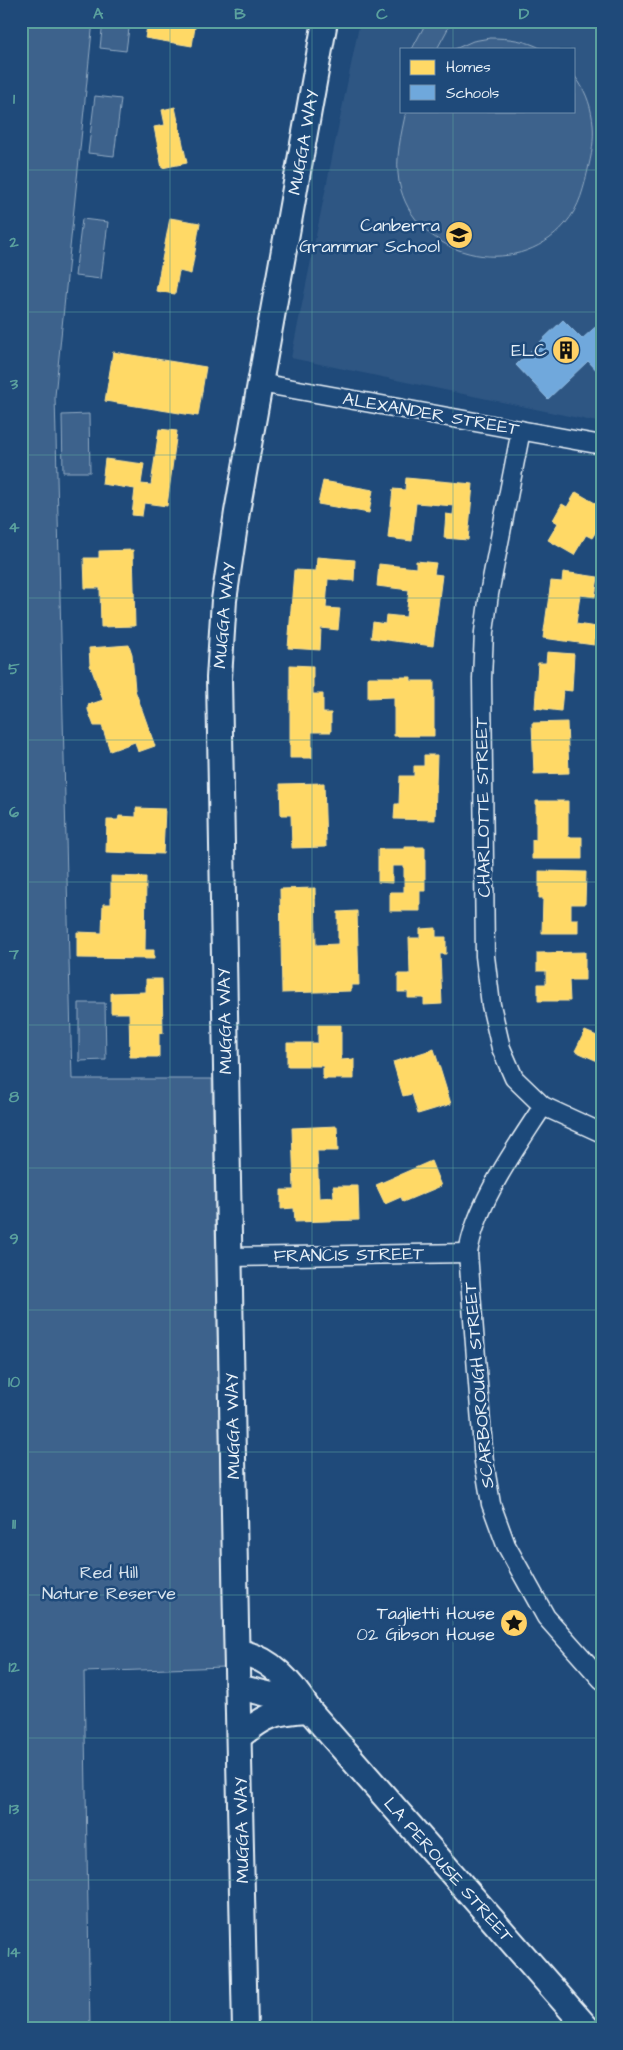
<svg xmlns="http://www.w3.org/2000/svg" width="623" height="2050" font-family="'Architects Daughter',sans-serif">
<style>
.built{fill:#2e5683;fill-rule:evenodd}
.green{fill:#3c628c;stroke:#92aac2}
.homes{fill:#ffd966;stroke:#f8e092}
.schools{fill:#6fa8dc;stroke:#93bee4}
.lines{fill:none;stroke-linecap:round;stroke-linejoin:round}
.street-casing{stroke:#e8f1f8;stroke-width:21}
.secondary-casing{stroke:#e8f1f8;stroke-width:28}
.street{stroke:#1f4a7a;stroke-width:18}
.secondary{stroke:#1f4a7a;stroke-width:24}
.grid{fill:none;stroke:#5ba19e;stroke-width:1;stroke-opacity:0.55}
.labels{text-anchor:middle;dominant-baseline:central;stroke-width:5;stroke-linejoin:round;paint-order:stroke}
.street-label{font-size:18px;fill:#e8f1f8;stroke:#1f4a7a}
.poi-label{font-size:18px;fill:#e8f1f8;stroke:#1f4a7a;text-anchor:end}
.park-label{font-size:18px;fill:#d7e3ed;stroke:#1f4a7a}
.neatline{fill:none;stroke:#5ba19e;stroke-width:2}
.grid-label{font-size:16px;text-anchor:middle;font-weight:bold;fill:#5ba19e}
</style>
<rect width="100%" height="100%" fill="#1f4a7a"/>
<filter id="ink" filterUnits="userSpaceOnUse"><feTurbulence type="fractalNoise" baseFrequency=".02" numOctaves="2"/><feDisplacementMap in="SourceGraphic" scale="10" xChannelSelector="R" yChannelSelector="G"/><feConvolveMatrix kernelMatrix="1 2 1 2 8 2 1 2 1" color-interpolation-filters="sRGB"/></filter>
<g filter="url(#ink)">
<path class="built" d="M360,21h242v402l-311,-65zM402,49h172v62h-172z"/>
<g class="green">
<path d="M21,21h72l-38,375 17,683h140l12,588 -140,5 6,357h-69z"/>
<path d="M103,21h27l-4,30 -26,-3z"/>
<path d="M427,21h25l-15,28h-25z"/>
<path d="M490,38c18,0 36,2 52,11h-87l18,-8z"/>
<path d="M574,75c21,27 23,59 15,90 -5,22 -9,42 -24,59 -49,58 -151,34 -166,-42 -4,-24 2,-47 7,-71h168z"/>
<path d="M95,96l26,3 -7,57 -26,-3z"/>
<path d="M82,219l26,3 -7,57 -26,-3z"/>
<path d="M89,414l1,58h-27l-1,-57z"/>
<path d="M79,1003h26l1,57 -27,1z"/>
</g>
<g class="homes">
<path d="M148,21h48l-4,25 -47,-8z"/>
<path d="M175,107l12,56 -25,5 -8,-41 11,-2 -3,-15z"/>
<path d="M170,218l30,5 -9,51 -12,-3 -4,23 -19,-3z"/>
<path d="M113,352l93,15 -8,49 -93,-15z"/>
<path d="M159,429l18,2 -10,75 -23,-3 -2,13 -10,-1 3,-26 -33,-5 3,-25 39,5 -3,20 10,1z"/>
<path d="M406,478l67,6 -5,56 -24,-2 2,-24 7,1 1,-9 -38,-3 -4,38 -24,-3 5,-49 12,1z"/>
<path d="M323,481l50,9 -4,23 -51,-9z"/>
<path d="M576,492l26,15v15l-10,16 -6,-3 -12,20 -26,-15 10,-17 -5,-3 9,-16 5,3z"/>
<path d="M133,550l2,76 -34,1 -1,-39h-15l-1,-30h15v-7z"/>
<path d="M317,557l38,3 -1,21 -26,-2 -2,29 14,1 -2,21 -17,-2 -1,22 -32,-2 6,-78 22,1z"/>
<path d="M416,561l20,2 -2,11 8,1 -9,71 -62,-8 2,-16 12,2 1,-9 20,2 3,-27 -32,-4 2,-22 37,4z"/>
<path d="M563,572l35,5 -3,20 -15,-2 -4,29 21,3 -3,18 -51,-7 8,-57 11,1z"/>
<path d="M129,645l3,9 3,36 20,56 -17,6 -3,-10 -25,9 -8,-25h-8l-6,-16v-5l15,-5 -13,-35 -1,-17z"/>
<path d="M547,652l27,2 -2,37 -9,-1 -2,21 -26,-3 3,-45h8z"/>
<path d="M290,665l23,1v28h10v19h8v19h-19v26h-22z"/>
<path d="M368,677h43v4h23v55h-40v-39l-26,1z"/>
<path d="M567,722l2,51 -35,1 -2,-51z"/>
<path d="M424,755h13l-2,65 -41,-1 1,-15h4l1,-28h14v-10h10z"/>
<path d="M324,783l2,64 -34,1 -1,-33h-10l-1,-31z"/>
<path d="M536,801h32v36h14v22h-50v-19h4z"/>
<path d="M136,808l29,1 -2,45 -57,-2 1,-32h11l1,-4 17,1z"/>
<path d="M405,847h20v44h-5v20h-30v-19h14v-26h-12v17l-14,-1v-33h27z"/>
<path d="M539,871l47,1 -1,32h-14v15h7v14h-36l1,-35h-4z"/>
<path d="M111,876l35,1 -1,73h9v9l-77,-1v-26l25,1 1,-29h8z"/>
<path d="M315,888l1,57 22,-1v-32l19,-1 2,74h-8v6l-69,2 -2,-104z"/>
<path d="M436,928v9h10v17h-6l2,50 -18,1v-7h-16v-6h-10v-18h12l-1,-36h11v-9z"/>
<path d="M585,952v28h-16l1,21h-32v-17h8v-13h-9v-18z"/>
<path d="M146,979h16l1,54h-4v24h-29l-1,-44h-18v-20l35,-1z"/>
<path d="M318,1025h23v35l13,-1v20h-31v-13h-36v-23h31z"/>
<path d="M585,1031l17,7v25l-27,-12z"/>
<path d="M434,1049l17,55 -33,10 -6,-20 -9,2 -10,-34z"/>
<path d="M337,1126l1,25h-21l2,47 15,-1 -1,-11h25l1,34 -64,2 -1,-14 -13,1v-19h13l-2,-62z"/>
<path d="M431,1161l10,25 -38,16 -2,-5 -16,7 -9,-19z"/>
</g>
<path class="schools" d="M563,320l19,19 20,-18v55l-14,-15 -40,38 -32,-34z"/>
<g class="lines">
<g class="street-casing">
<g id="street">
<path d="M260,383l342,62"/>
<path d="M521,430l-32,164 -5,38 -2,47 3,277 6,49 10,43 13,30 29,28 59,27"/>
<path d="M543,1106c-27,42 -67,97 -75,147l16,209 7,42 15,41 40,72 56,63"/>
<path d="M230,1257l238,-4"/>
</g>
</g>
<g class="secondary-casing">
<g id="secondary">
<path id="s1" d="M237,1652c33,4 55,31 72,58l279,319"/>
<path d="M238,1687l42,10 25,11"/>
<path d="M240,1736c26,-21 35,-24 69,-26"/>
<path id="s2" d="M245,2029l-9,-405 -17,-946 5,-78 13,-88 88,-491"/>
</g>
</g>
<use href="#street" class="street"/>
<use href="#secondary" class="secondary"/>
</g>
</g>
<path class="grid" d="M170,21v2008M312,21v2008M453,21v28M453,111v1918M21,170h581M21,312h581M21,455h581M21,598h581M21,740h581M21,882h581M21,1025h581M21,1168h581M21,1310h581M21,1452h581M21,1595h581M21,1738h581M21,1880h581"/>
<defs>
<g id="school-disc" transform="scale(1.4375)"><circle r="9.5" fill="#ffd166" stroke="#1f4a7a"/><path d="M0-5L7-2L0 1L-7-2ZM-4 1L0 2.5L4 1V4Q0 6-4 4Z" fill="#111"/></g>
<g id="building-disc" transform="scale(1.4375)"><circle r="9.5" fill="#ffd166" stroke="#1f4a7a"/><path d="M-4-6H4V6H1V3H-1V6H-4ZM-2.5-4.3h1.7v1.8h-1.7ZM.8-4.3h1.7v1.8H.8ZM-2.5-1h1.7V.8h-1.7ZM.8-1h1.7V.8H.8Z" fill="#111"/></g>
<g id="sight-disc" transform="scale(1.4375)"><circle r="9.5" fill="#ffd166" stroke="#1f4a7a"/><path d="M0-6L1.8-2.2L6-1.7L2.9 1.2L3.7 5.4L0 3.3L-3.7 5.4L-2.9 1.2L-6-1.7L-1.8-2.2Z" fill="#111"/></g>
</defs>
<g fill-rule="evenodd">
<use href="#school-disc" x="459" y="235"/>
<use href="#building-disc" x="566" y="350"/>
<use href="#sight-disc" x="514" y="1623"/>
</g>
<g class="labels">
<g class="street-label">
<text stroke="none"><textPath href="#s2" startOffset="1894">MUGGA WAY</textPath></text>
<text transform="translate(431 414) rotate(10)">ALEXANDER STREET</text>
<text stroke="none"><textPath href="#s2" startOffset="1414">MUGGA WAY</textPath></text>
<text transform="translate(483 807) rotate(-91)">CHARLOTTE STREET</text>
<text transform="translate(225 1021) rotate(-91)">MUGGA WAY</text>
<text transform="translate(349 1255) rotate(-1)">FRANCIS STREET</text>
<text transform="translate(479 1385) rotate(-95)">SCARBOROUGH STREET</text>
<text transform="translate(233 1426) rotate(-91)">MUGGA WAY</text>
<text transform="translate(242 1830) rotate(-91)">MUGGA WAY</text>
<text stroke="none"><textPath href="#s1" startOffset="308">LA PEROUSE STREET</textPath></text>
</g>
<g class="poi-label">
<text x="440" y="225">Canberra<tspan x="440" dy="21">Grammar School</tspan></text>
<text x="547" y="350">ELC</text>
<text x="495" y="1613">Taglietti House<tspan x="495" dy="21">02 Gibson House</tspan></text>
</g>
<g class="park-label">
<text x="109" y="1572">Red Hill<tspan x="109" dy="21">Nature Reserve</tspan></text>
</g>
</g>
<rect width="623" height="2050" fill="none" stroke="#1f4a7a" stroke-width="55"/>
<rect x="400" y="48" width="175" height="65" fill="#1f4a7a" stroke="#6f8dac"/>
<rect x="410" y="60" width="25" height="15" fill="#ffd966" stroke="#6f8dac"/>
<text x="446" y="72" font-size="15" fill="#e8f1f8">Homes</text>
<rect x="410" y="85" width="25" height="15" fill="#6fa8dc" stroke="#6f8dac"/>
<text x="446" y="98" font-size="15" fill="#e8f1f8">Schools</text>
<rect x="28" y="28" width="568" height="1994" class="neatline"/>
<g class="grid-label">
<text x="98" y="19">A</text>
<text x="240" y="19">B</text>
<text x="382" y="19">C</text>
<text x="524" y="19">D</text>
<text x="14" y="104">1</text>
<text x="14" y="247">2</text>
<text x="14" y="389">3</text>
<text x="14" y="532">4</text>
<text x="14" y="674">5</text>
<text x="14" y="817">6</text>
<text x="14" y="959">7</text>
<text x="14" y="1102">8</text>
<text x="14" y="1244">9</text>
<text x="14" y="1387">10</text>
<text x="14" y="1529">11</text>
<text x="14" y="1672">12</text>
<text x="14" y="1814">13</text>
<text x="14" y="1957">14</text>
</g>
</svg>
